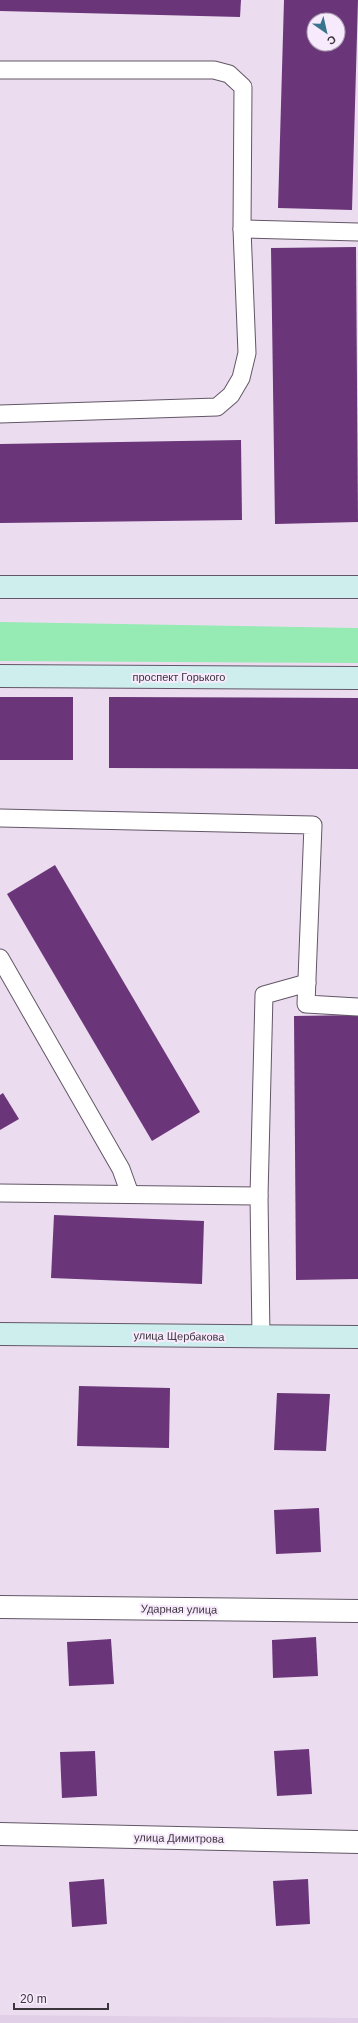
<svg xmlns="http://www.w3.org/2000/svg" width="358" height="2023" font-family="Helvetica,sans-serif">
<style>
.built{fill:#e1cfe7}
.green{fill:#96eab4}
.building{fill:#6a3579;fill-rule:evenodd}
.lines{fill:none;stroke-linecap:round;stroke-linejoin:round}
.lane-casing{stroke:#625766;stroke-width:19}
.street-casing{stroke:#625766;stroke-width:24}
.secondary-casing{stroke:#625766;stroke-width:24}
.lane{stroke:#fff;stroke-width:17}
.street{stroke:#fff;stroke-width:22}
.secondary{stroke:#cdeeec;stroke-width:22}
.labels{text-anchor:middle;dominant-baseline:central;stroke-width:4;stroke-linejoin:round;paint-order:stroke}
.street-label{font-size:11px;fill:#3b353c;stroke:#f8eafd}
</style>
<rect width="100%" height="100%" fill="#ebddef"/>
<path class="built" d="M0,2015l358,3v5h-358z"/>
<path class="green" d="M0,622l358,6v35l-358,-2z"/>
<g class="building">
<path d="M0,0h241l-1,17 -240,-6z"/>
<path d="M284,0h74l-6,210 -74,-2zM314,20h24v24h-24z"/>
<path d="M356,247l2,275 -83,2 -4,-276z"/>
<path d="M241,440l1,80 -242,3v-79z"/>
<rect x="0" y="697" width="73" height="63"/>
<path d="M109,697l249,1v71l-249,-1z"/>
<path d="M55,865l145,247 -48,29 -145,-247z"/>
<path d="M358,1015v264l-62,1 -2,-264z"/>
<path d="M3,1093l16,26 -19,11v-35z"/>
<path d="M54,1215l150,6 -2,63 -151,-6z"/>
<path d="M79,1386l91,2 -1,60 -92,-2z"/>
<path d="M277,1393l53,1 -4,57 -52,-1z"/>
<path d="M319,1508l2,44 -45,2 -2,-44z"/>
<path d="M316,1637l2,39 -45,2 -1,-38z"/>
<path d="M111,1639l3,45 -45,2 -2,-44z"/>
<path d="M309,1749l3,45 -35,2 -3,-45z"/>
<path d="M95,1751l2,45 -35,2 -2,-46z"/>
<path d="M104,1879l3,45 -35,3 -3,-45z"/>
<path d="M308,1879l2,45 -34,2 -3,-45z"/>
</g>
<g class="lines">
<g class="lane-casing">
<g id="lane">
<path d="M0,70h214l15,4 14,13 -1,142 5,124 -6,25 -10,17 -14,12 -217,7"/>
<path d="M242,229l116,3"/>
<path d="M0,818l313,7 -7,179 52,3"/>
<path d="M0,958l121,211 9,25"/>
<path d="M0,1193l259,3 2,141"/>
<path d="M259,1196l5,-201 43,-12"/>
</g>
</g>
<g class="street-casing">
<g id="street">
<path d="M0,1607l358,4"/>
<path d="M0,1834l358,8"/>
</g>
</g>
<g class="secondary-casing">
<g id="secondary">
<path d="M0,587h358"/>
<path d="M0,676l358,2"/>
<path d="M0,1334l358,3"/>
</g>
</g>
<use href="#lane" class="lane"/>
<use href="#street" class="street"/>
<use href="#secondary" class="secondary"/>
</g>
<g class="labels">
<g class="street-label">
<text x="179" y="677">проспект Горького</text>
<text transform="translate(179 1336) rotate(1)">улица Щербакова</text>
<text transform="translate(179 1609) rotate(1)">Ударная улица</text>
<text transform="translate(179 1838) rotate(1)">улица Димитрова</text>
</g>
</g>
<g transform="translate(326 32) rotate(146)"><circle r="19" fill="#f8eafd" stroke="#aca2b0"/>
<path d="M0-3L7 15L0 10L-7 15Z" fill="#39748c"/>
<text y="-6" font-size="11" font-weight="bold" text-anchor="middle" fill="#3b353c">С</text>
</g>
<path d="M14 2003v6h94v-6" fill="none" stroke="#3b353c" stroke-width="2"/>
<text x="20" y="2003" font-size="12" fill="#3b353c" stroke="#f8eafd" stroke-width="3" paint-order="stroke">20 m</text>
</svg>
